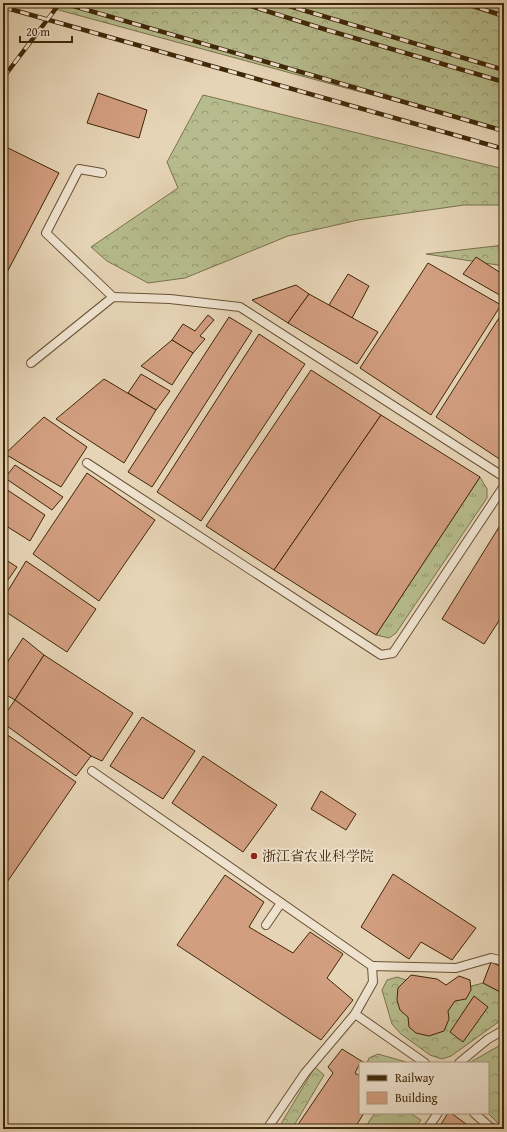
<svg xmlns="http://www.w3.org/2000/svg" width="507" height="1132" font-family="'Gentium Book Plus','Noto Serif SC',serif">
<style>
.grass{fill:url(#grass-tufts);stroke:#7a724a}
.forest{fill:url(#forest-crowns);stroke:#7a724a}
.building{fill:#d29e80;stroke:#3f2707}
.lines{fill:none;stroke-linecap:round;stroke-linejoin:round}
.lane-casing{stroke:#695233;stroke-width:10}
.lane{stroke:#efe3d0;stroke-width:8}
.rail-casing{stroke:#3f2707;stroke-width:4.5}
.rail{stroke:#efe3d0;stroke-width:3;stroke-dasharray:9;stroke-linecap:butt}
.poi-dot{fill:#8f2418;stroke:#efe3d0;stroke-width:1.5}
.labels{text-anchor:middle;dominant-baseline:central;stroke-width:4;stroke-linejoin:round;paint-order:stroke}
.poi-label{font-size:14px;fill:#3f2707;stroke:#efe3d0;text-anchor:start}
</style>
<defs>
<pattern id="grass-tufts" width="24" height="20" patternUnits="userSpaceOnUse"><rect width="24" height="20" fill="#b6bc8d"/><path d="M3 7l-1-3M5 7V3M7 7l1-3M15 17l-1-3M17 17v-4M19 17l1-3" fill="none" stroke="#959971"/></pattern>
<pattern id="forest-crowns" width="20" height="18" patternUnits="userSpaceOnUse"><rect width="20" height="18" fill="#b6bc8d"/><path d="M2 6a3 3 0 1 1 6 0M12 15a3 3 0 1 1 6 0" fill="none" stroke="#959971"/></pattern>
</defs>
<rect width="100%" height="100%" fill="#e6d4b6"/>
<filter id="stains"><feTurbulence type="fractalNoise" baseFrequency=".005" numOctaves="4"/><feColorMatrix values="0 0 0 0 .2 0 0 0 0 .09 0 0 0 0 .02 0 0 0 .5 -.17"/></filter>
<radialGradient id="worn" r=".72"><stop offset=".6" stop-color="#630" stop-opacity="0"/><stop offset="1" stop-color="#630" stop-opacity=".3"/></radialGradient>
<g class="grass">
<path d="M480,477l7,12v9l-91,135 -7,5 -13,-3z"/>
<path d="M375,1113h35l11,7 -7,9h-50z"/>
</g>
<g class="forest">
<path d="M33,3h454l17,6v122z"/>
<path d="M203,95l301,74v36h-40l-106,15 -70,16 -103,42 -37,5 -41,-22 -16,-14 87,-59 -11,-26z"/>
<path d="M504,245v21l-78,-12z"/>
<path d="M397,977l48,16 38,-10 21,11v24l-53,38 -9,3 -12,-4 -29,-21 -9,-10 -10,-34 5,-10z"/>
<path d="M504,1043v86l-16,-16v-50h-19z"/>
<path d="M378,1054l28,8 1,1h-40l2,-5z"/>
<path d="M315,1067l9,8 -32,54h-14z"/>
</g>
<g class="building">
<path d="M98,93l49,17 -8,28 -52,-15z"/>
<path d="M8,148l51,25 -56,107v-121z"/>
<path d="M476,257l28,18 -1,22 -40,-23z"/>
<path d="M428,263l73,42 -70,110 -71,-47z"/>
<path d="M348,274l21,12 -17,32 -23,-13z"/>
<path d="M296,285l13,9 -21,29 -36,-23z"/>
<path d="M309,294l69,38 -21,32 -69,-41z"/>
<path d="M504,310v152l-68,-45z"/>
<path d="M208,315l6,5 -14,16 5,3 -12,14 -21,-13 11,-16 12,7z"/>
<path d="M229,317l23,14 -100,156 -24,-15z"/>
<path d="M259,334l46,30 -104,157 -44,-29z"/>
<path d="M172,340l21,13 -21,32 -31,-19z"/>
<path d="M311,370l70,45 -107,155 -68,-44z"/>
<path d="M141,374l29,17 -14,19 -28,-17z"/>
<path d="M104,379l52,31 -32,53 -68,-44z"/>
<path d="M381,415l99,62 -104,158 -102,-65z"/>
<path d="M44,417l43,30 -26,40 -56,-33z"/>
<path d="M15,465l48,32 -11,13 -47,-32z"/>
<path d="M87,473l68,47 -56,81 -66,-47z"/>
<path d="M3,487l42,28 -15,26 -27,-17z"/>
<path d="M504,519v94l-20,31 -42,-25z"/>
<path d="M3,558l14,9 -14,20z"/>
<path d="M26,561l70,48 -29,43 -64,-42v-11z"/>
<path d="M23,638l21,17 -29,45 -12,-7v-24z"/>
<path d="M44,655l89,58 -31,48 -11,-5 -76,-56z"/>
<path d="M15,700l76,56 -15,20 -73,-53v-6z"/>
<path d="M142,717l53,34 -32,48 -53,-33z"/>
<path d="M3,732l73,50 -73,106z"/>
<path d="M203,756l74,49 -34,47 -71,-49z"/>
<path d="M321,791l35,23 -10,16 -35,-21z"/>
<path d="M393,874l83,54 -24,32 -31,-18 -12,17 -48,-32z"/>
<path d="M225,875l39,27 -15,25 44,26 17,-21 33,22 -16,24 26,22 -32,40 -144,-95z"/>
<path d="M491,962l13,6v26l-21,-11z"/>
<path d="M411,975l26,4 9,6 13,-9 11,4 1,10 -5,9 -11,2 -7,10 1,8 -5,12 -15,5 -13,-3 -7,-6 -1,-10 -8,-7 -3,-10 1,-12z"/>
<path d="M474,996l14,11 -25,35 -13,-10z"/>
<path d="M342,1049l21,13 -3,1 -5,10 5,3v37h4l-10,16h-53l-4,-3 36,-53 -5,-6z"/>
<path d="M448,1113h3l22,16h-35z"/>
</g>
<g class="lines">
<g class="lane-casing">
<g id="lane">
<path d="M102,173l-23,-4 -33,64 67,64"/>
<path d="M31,363l82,-66 57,2 70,8 264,170"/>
<path d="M87,463l294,192 12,-2 111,-167"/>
<path d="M92,771l280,195 1,16 -18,32 -50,59 -38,56"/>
<path d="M266,925l15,-22"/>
<path d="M372,966l84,2 35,-10 13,3"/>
<path d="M355,1014l70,49"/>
<path d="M459,1063l29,-24 16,-9"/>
<path d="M474,1113l18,16"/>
<path d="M427,1129l11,-16"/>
</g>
</g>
<use href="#lane" class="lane"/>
<g class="rail-casing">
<g id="rail">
<path d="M63,3l441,128"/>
<path d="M241,3l86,27 177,52"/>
<path d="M279,3l225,67"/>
<path d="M463,3l41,13"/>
<path d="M3,7l501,142"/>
<path d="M3,78l57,-75"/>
</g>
</g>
<use href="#rail" class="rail"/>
</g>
<circle class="poi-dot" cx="254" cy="856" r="4"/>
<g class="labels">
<g class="poi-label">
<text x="262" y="856">浙江省农业科学院</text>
</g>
</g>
<rect width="507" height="1132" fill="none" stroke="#e6d4b6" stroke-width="16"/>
<rect x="4" y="4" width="499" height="1124" fill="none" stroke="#3f2707" stroke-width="2"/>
<rect x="8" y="8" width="491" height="1116" fill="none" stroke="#3f2707"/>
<rect x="359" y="1062" width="130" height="52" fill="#efe3d0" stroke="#a99880"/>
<rect x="367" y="1075" width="20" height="6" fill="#3f2707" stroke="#a99880"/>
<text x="395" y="1082" font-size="12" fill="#3f2707">Railway</text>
<rect x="367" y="1092" width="20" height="12" fill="#d29e80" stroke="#a99880"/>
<text x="395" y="1102" font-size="12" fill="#3f2707">Building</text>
<path d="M20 36v6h52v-6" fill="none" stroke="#3f2707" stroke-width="2"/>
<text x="26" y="36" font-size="12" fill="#3f2707" stroke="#efe3d0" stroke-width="3" paint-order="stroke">20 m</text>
<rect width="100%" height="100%" filter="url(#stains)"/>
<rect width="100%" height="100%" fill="url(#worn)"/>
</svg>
